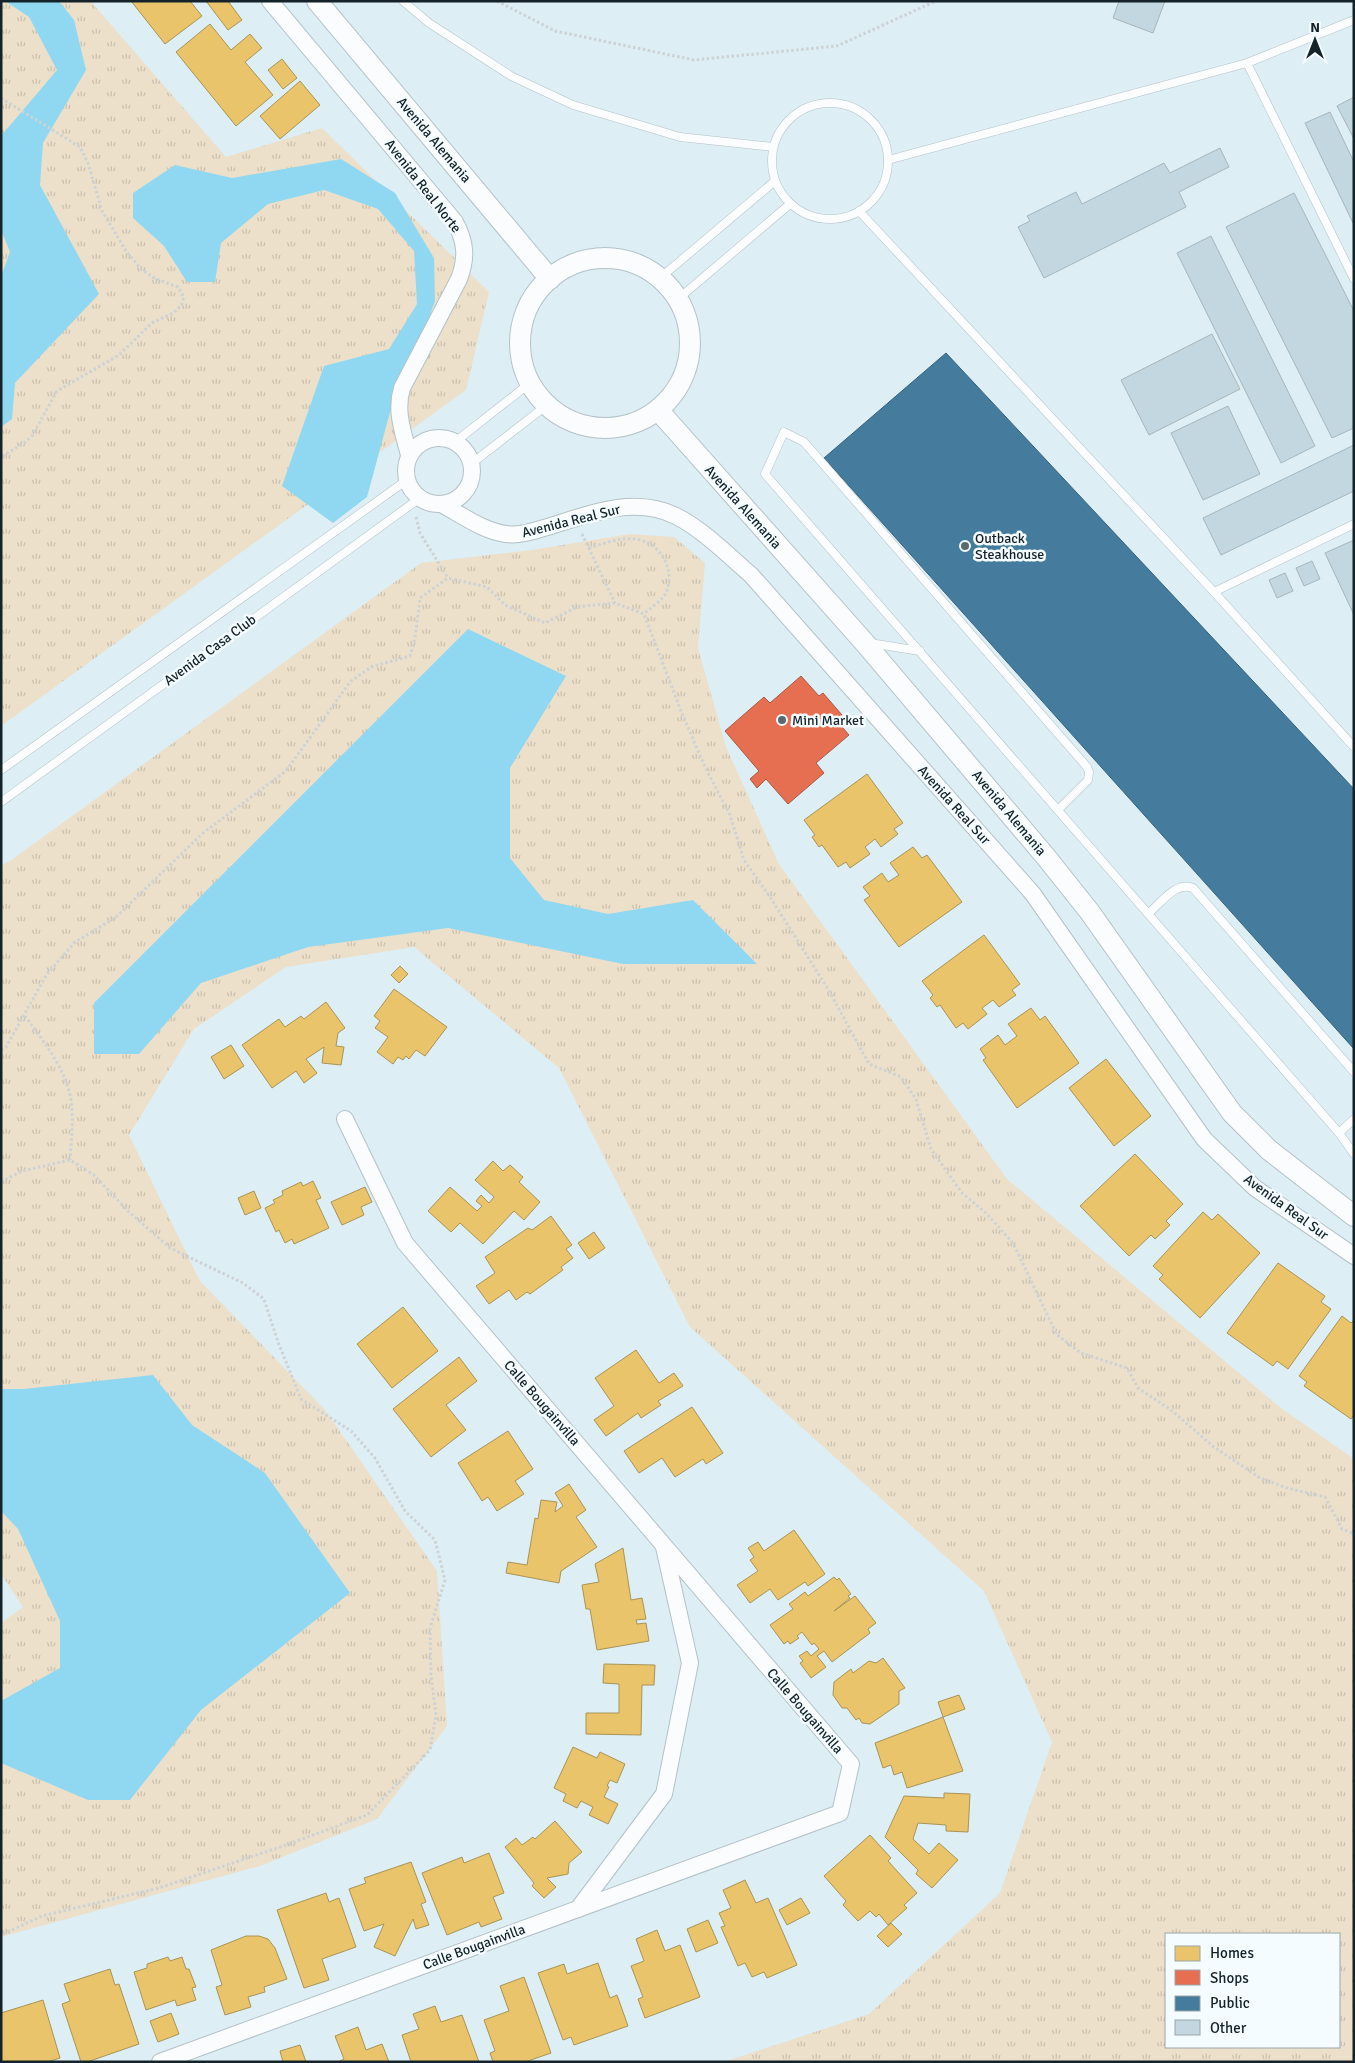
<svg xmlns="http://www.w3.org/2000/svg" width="1355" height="2063" font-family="Signika,sans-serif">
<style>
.grass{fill:url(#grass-tufts);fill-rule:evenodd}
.water{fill:#90d8f1}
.homes{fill:#e9c46a;stroke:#a99456}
.shops{fill:#e76f51;stroke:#a85845}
.public{fill:#457b9d;stroke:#36617a}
.building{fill:#c2d7df;stroke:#a7b6bb}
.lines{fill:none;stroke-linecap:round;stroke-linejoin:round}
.service-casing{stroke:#b3c2c7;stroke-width:9}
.minor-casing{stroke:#b3c2c7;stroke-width:18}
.tertiary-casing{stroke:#b3c2c7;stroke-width:22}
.path{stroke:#cdd2d5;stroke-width:3;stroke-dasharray:2.5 2.5;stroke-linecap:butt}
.service{stroke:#fafcfe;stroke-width:8}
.minor{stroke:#fafcfe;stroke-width:16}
.tertiary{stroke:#fafcfe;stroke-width:20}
.poi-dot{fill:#5a6a70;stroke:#f4fcff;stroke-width:2}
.labels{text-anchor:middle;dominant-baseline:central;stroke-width:5;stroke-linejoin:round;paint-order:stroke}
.street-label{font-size:14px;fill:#142329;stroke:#f4fcff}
.poi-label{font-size:14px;fill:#142329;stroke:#f4fcff;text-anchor:start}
</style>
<defs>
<pattern id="grass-tufts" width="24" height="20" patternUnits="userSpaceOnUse" patternTransform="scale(1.25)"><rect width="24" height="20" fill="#ece0cb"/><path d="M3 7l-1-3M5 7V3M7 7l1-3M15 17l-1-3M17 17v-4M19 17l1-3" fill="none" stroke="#cac0ae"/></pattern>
</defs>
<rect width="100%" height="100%" fill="#ddeef5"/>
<g class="grass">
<path d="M1,1h94l-2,3 133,153 96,-29 167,164 -23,98 -465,336z"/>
<path d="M630,534l44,3 31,26 -7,85 28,99 53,117 228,315 274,229 73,51v603h-630l145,-48 131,-121 52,-151 -68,-151 -294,-264 -131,-259 -145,-121 -128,20 -92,62 -65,106 71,146 125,129 112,161 10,155 -70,93 -117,47 -259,71v-314l22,-16 -22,-33v-709l9,-4 411,-298 111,-13zM1166,1934h173v113h-173z"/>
</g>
<g class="water">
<path d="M5,1h54l15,19 12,50 -43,73 -3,42 59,109 -84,89 -3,36 -11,8v-150l9,-25 -9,-22v-94l56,-66 -28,-53z"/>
<path d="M341,159l54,34 39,65 1,43 -21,59 -19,34 -28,103 -34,26 -51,-37 42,-120 65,-17 28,-45 -3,-53 -36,-42 -54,-19 -56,14 -47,39 -6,39h-28l-23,-36 -31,-28v-25l42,-28 57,13z"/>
<path d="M468,629l98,47 -56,92v90l34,42 64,14 85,-14 64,64h-134l-175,-36 -140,19 -107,36 -62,71h-45v-51z"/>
<path d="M153,1375l39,50 73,48 85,120 -149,117 -71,90h-42l-87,-37v-62l59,-33v-47l-42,-92 -17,-18v-122h23z"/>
</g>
<g class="homes">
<path d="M131,1h59l12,15 -37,28z"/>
<path d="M206,1h22l14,19 -14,10z"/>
<path d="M210,24l21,26 19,-16 12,14 -17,14 28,33 -37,31 -60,-74z"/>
<path d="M282,59l15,19 -14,11 -15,-19z"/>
<path d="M300,81l20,24 -40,34 -20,-23z"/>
<path d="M867,774l36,49 -9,6 4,5 -17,13 -6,-8 -10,8 5,7 -20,14 -4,-6 -8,5 -16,-22 -3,2 -7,-10 3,-2 -11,-15z"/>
<path d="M913,847l9,11 5,-3 35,47 -63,45 -35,-47 6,-4 -7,-9 19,-14 6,9 11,-7 -9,-12z"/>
<path d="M984,935l36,49 -8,6 4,5 -17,12 -6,-7 -11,8 5,6 -19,15 -5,-6 -7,5 -16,-23 -3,2 -7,-9 3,-3 -11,-14z"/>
<path d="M400,966l8,8 -9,9 -8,-8z"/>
<path d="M394,989l53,38 -22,29 -9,-6 -7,9 -3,-3 -3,4 -5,-3 -5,7 -16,-12 11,-15 -13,-9 5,-7 -6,-5z"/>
<path d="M326,1002l19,26 -7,5 -2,13 8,1 -3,18 -19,-2 2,-16 -18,12 11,14 -13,10 -8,-12 -24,17 -30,-43 37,-26 6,8 16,-11 3,3z"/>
<path d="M1031,1008l9,12 5,-4 34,47 -62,45 -34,-48 3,-2 -6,-9 18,-14 7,10 12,-9 -9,-12z"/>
<path d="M231,1045l13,21 -20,13 -13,-22z"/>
<path d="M1106,1059l45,57 -37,30 -45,-58z"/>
<path d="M1135,1154l48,50 -17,17 4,4 -15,14 -4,-4 -22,21 -49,-50z"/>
<path d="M493,1161l10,10 7,-6 13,12 -4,5 21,20 -16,18 -10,-9 -31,33 -23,-21 -9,9 -23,-21 22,-24 27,24 5,-5 -6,-5 5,-6 8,8 5,-6 -19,-17z"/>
<path d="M313,1181l8,17 -5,2 13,28 -35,16 -2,-5 -7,4 -6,-13 -3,2 -11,-24 10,-5 -2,-3 10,-5 -1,-4 19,-9 2,4z"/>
<path d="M365,1187l7,15 -11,5 3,8 -22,10 -11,-23z"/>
<path d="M254,1191l7,17 -16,7 -7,-17z"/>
<path d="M1203,1212l9,8 6,-6 42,39 -60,65 -41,-39 4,-4 -10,-9z"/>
<path d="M551,1216l21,29 -6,4 7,9 -12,9 2,3 -33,24 -3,-2 -11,8 -7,-10 -20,14 -13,-18 19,-13 -10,-16 43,-29 4,2z"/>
<path d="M594,1232l11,16 -16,11 -11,-16z"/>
<path d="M1278,1263l47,33 -4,6 10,7 -43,60 -11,-8 -4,5 -46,-33z"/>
<path d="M403,1307l35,44 -46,37 -35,-44z"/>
<path d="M1342,1316l9,7 3,-3v95l-3,4 -47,-33 3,-4 -8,-6z"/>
<path d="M636,1350l23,33 15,-10 9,13 -25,15 3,4 -20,13 -3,-5 -32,23 -12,-16 20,-14 -19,-28z"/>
<path d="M459,1357l18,24 -31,24 20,25 -35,27 -38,-48z"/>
<path d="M692,1407l31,46 -17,11 -3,-5 -28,18 -13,-19 -23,15 -15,-22z"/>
<path d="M508,1431l25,38 -18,12 9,13 -27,17 -9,-14 -6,4 -24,-38z"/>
<path d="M569,1484l17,26 -10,7 21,30 -36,24 -2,12 -53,-10 2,-11 19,3 8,-47 3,1 3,-19 16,2 -2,10 8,-6 -8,-13z"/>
<path d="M794,1530l31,44 -17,12 -3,-4 -27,18 -8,-11 -20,14 -13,-18 21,-14 -8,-11 4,-3 -6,-9 10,-6 6,9z"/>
<path d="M623,1548l8,52 11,-2 4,21 -10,1 1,4 9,-1 3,18 -52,9 -7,-41h-4l-4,-24 17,-3 -4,-18z"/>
<path d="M834,1577l3,3 2,-2 12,16 -3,2 2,2 -16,13 21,-15 21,27 -8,6 2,4 -38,29 -8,-11 -7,5 9,11 -15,11 -11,-15 3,-2 -4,-5 8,-5 4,5 8,-7 -5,-6 -2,2 -10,-13 -5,4 2,2 -9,6 -2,-3 -4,3 -14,-19 23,-16 -4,-5 16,-12 3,4z"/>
<path d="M883,1658l22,30 -6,3v13l-29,20 -8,-1 -3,-5 -3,2 -9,-12h-5l-9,-13 1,-13 17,-13 2,4 16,-12 7,2z"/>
<path d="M604,1664l51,1 -1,20h-12l-1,50 -55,-1v-21h33v-29l-16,-1z"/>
<path d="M959,1695l6,14 -22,8 -5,-15z"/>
<path d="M943,1717l20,54 -56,17 -5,-16 -8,3 -3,-10 -8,3 -8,-25z"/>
<path d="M573,1747l24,11 3,-6 25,12 -8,19 -7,-3 -3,6 2,1 -5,10 14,7 -10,20 -19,-9 4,-8 -12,-6 -4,7 -14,-7 3,-7 -12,-6z"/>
<path d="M944,1793l26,1 -2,38 -22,-1v-6l-28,-2 -5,16 16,15 10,-11 19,17 -26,28 -16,-14 2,-4 -33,-33 19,-41 40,2z"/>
<path d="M555,1821l27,31 -13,11 -1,11 -21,4 9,9 -12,11 -12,-12 2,-3 -29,-36 11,-9 6,7 11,-8 2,2z"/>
<path d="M870,1835l21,23 -3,3 29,32 -13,12 3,3 -19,17 -9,-11 -3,3 -6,-6 -12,10 -15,-16 3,-4 -22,-25z"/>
<path d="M489,1853l15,40 -11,4 9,22 -21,8 -2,-5 -32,13 -25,-62 40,-16 2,6z"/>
<path d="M411,1862l15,40 -5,2 8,21 -13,4 -3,-10 -18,37 -21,-9 10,-23 -20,7 -15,-42 17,-6 -2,-5z"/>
<path d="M745,1880l11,23 12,-5 29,67 -30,13 -3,-6 -12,5 -7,-14 -7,3 -17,-39 4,-1 -6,-13 12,-5 -8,-18z"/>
<path d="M326,1893l3,9 10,-4 17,49 -34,12 7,21 -25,8 -27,-78z"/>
<path d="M801,1898l9,15 -23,12 -8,-15z"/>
<path d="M708,1920l10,23 -22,9 -9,-23z"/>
<path d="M891,1923l11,11 -14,13 -11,-11z"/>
<path d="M657,1930l8,21 15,-6 20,52 -55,21 -7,-19 5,-2 -12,-31 13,-5 -8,-22z"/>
<path d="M246,1936h13l9,3 7,9 12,31 -23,8 1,5 -17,5 3,10 -26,8 -9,-28 6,-2 -11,-35z"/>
<path d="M168,1957l2,4 12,-4 4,12h3l7,18 -4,1 4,12 -19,6 -2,-6 -29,10 -12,-38 13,-4v-4z"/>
<path d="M598,1963l12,35 7,-3 11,31 -54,19 -3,-8 -8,3 -25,-67 26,-9 3,10z"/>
<path d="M110,1969l5,16 4,-1 20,60 -52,18h-6l-19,-58 8,-3 -6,-17z"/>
<path d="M524,1977l27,76 -26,9h-32l-3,-9 5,-2 -11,-31 25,-9 -9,-25z"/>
<path d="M43,2000l17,58 -13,4h-46v-49z"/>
<path d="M435,2006l6,16 21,-7 17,47h-68l-9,-27 17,-6 -6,-15z"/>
<path d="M171,2013l8,21 -21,8 -8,-21z"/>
<path d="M358,2027l8,23 16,-6 7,18h-51l6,-3 -9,-23z"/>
<path d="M300,2045l6,17h-23l-3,-11z"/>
</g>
<path class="shops" d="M801,676l18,20 4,-3 19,22 -6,5 13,15 -33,28 8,10 -36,31 -22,-25 -9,9 -7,-9 9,-8 -34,-40 39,-34 6,6z"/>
<path class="public" d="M946,353l408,436v260l-530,-591z"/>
<g class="building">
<path d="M1119,1h46l-12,32 -40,-15z"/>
<path d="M1354,97v42l-17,-33z"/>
<path d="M1330,112l24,50 -1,61 -48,-100z"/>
<path d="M1220,148l9,19 -50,25 7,15 -142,71 -26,-51 12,-6 -3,-5 49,-24 6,12 82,-41 6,10z"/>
<path d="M1294,193l60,118v117l-22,10 -106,-211z"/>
<path d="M1211,236l104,210 -34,17 -104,-210z"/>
<path d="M1212,334l28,55 -91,46 -28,-55z"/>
<path d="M1228,406l32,68 -57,26 -32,-67z"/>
<path d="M1354,445v46l-133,64 -18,-37z"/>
<path d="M1354,540v75l-29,-62z"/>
<path d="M1312,561l8,18 -16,7 -8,-18z"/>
<path d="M1285,573l8,18 -16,7 -8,-18z"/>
</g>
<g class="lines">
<g class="service-casing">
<g id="service">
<path d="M403,1l26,22 82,53 62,29 107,32 93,10"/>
<path d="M1247,63l107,216"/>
<circle cx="830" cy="161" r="58"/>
<path d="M888,160l359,-97 107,-43"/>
<path d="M859,211l355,381 140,155"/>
<path d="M660,278l115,-97"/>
<path d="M678,299l112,-95"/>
<path d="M455,442l75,-59"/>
<path d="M471,464l76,-59"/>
<path d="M1214,592l140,-68"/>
<path d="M870,643l50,8"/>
<path d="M1,770l406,-290"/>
<path d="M1,802l419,-304"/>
<path d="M1059,809l29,-29 1,-8 -2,-5 -283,-325 -20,-10 -19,42c192,219 384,438 574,659l15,21"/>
<path d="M1150,912c12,-10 26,-31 43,-24l161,184"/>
<path d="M1339,1133l15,-14"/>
</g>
</g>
<g class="minor-casing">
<g id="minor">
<path d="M270,1l185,221c11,20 12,36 4,57l-57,109c-7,23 1,44 7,67"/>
<circle cx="439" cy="471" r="33"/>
<path d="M441,504c21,11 42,27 65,30 16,2 30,-4 45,-8 40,-13 84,-30 125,-10 26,13 53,40 75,59l282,319 171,245 51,49 99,68"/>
<path d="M578,1909l86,-115 26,-131 -26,-116"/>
<path d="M160,2062l680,-249 11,-49 -446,-521 -60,-124"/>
</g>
</g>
<g class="tertiary-casing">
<g id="tertiary">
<path d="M317,1l233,278"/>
<circle cx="605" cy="343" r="85"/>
<path d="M658,410l206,232 182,215 43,54 143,202 37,37 85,66"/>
</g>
</g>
<g class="path">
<path d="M497,1l58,30 139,29 143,-14 99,-45"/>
<path d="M1,98l79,49 8,16 14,48 24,40 15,18 13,9 24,9 6,10 -3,9 -8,7 -21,10 -33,32 -62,36 -25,45 -8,7 -23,14"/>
<path d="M416,517l4,16 28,45"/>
<path d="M582,534l33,69"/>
<path d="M589,548c14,-4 30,-11 45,-9 26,2 42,30 32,54 -4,8 -16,15 -22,21"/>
<path d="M25,1016c20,28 46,58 47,95 1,16 -1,33 -2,49"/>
<path d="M1,1050l5,-3 41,-73 28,-32 40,-24 88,-85 83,-62 64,-89 21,-15 39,-11 5,-18 5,-40 28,-20 39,9 18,18 40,18 32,-16 38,-4 29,11 37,97 24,56 25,48 14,45 28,40 56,89 41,75 32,13 15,22 15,50 31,44 24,20 27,30 44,92 24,18 46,15 11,20 32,21 44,38 46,31 27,10 38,9 17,32 12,5"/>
<path d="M1,1182l21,-11 48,-11 24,15 34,36 42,37 73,35 21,16 14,43 23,57 50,32 24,27 30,53 30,29 10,40 -15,48 1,47 5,40 -6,35 -63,65 -81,30 -127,43 -117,28 -41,19"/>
</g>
<use href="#service" class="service"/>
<use href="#minor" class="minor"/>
<use href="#tertiary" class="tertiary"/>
</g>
<g class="poi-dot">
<circle cx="965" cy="546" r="5"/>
<circle cx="782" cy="720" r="5"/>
</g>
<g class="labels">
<g class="street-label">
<text transform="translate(434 140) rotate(50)">Avenida Alemania</text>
<text transform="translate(423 186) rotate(52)">Avenida Real Norte</text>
<text transform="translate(743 507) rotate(48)">Avenida Alemania</text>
<text transform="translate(571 521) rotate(-14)">Avenida Real Sur</text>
<text transform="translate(210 650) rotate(-36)">Avenida Casa Club</text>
<text transform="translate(954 805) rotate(48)">Avenida Real Sur</text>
<text transform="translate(1009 813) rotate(50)">Avenida Alemania</text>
<text transform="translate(1286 1207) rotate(36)">Avenida Real Sur</text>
<text transform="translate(542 1403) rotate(49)">Calle Bougainvilla</text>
<text transform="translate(805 1711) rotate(49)">Calle Bougainvilla</text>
<text transform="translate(474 1947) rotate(-20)">Calle Bougainvilla</text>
</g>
<g class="poi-label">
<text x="975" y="538">Outback<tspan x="975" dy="16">Steakhouse</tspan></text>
<text x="792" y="720">Mini Market</text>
</g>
</g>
<rect width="1355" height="2063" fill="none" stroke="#142329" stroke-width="5"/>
<rect x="1165" y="1933" width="175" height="115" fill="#f4fcff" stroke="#9aa5a9"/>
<rect x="1175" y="1946" width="25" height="15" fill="#e9c46a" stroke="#9aa5a9"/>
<text x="1210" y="1958" font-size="15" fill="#142329">Homes</text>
<rect x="1175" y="1970" width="25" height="15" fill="#e76f51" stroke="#9aa5a9"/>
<text x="1210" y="1983" font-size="15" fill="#142329">Shops</text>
<rect x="1175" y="1996" width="25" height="15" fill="#457b9d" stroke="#9aa5a9"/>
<text x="1210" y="2008" font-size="15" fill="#142329">Public</text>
<rect x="1175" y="2020" width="25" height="15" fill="#c2d7df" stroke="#9aa5a9"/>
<text x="1210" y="2033" font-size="15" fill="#142329">Other</text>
<g transform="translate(1315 40)" stroke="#f4fcff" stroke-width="4" paint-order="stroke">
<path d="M0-4L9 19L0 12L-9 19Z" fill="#142329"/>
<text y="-8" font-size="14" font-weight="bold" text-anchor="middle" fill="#142329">N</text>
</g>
</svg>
